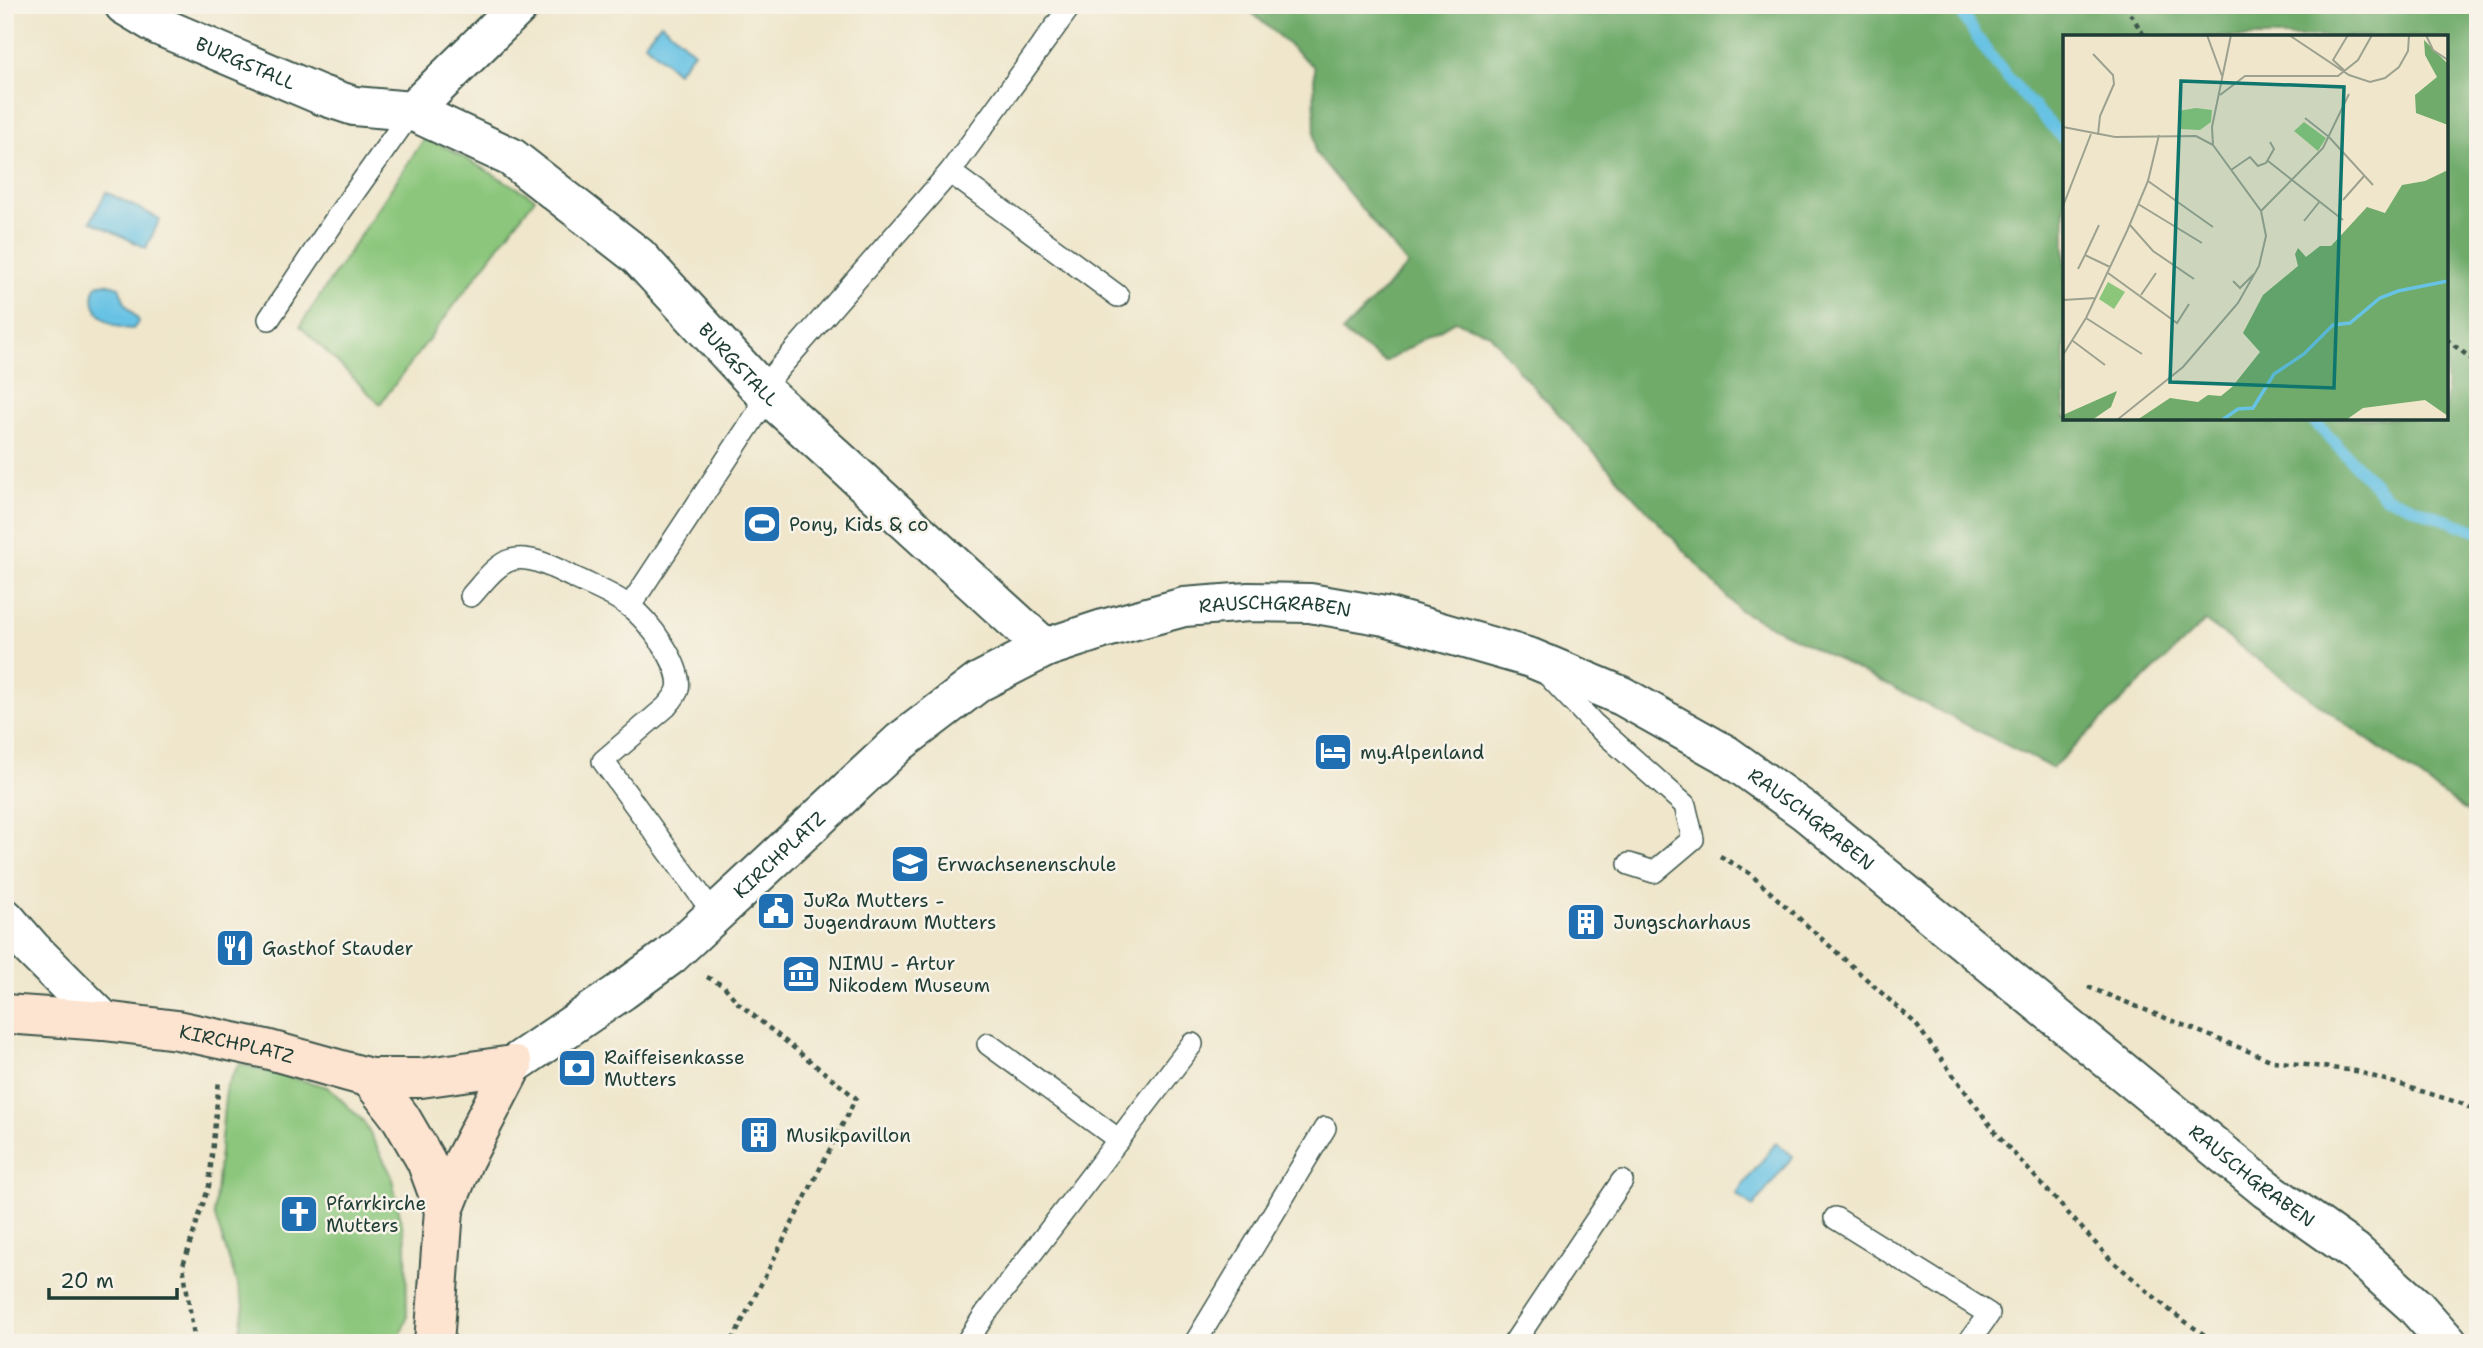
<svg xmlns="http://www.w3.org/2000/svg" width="2483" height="1348" font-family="'Shantell Sans',sans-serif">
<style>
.green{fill:#8bc67b;stroke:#558258;stroke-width:2}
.forest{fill:#70ab6b;stroke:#487450;stroke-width:2;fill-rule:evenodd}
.water{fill:#67c2e4;stroke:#43808c;stroke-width:2}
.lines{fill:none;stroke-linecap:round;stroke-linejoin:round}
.stream{stroke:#67c2e4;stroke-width:12}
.service-casing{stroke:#3e564b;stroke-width:24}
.minor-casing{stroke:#3e564b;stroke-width:42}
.tertiary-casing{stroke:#3e564b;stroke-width:42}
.secondary-casing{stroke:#3e564b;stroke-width:42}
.path{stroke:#3e564b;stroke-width:4.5;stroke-dasharray:5 5;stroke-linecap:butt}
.service{stroke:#fff;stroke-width:21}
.minor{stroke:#fff;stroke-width:38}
.tertiary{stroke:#fff;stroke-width:38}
.secondary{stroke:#fde4d0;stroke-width:38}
.labels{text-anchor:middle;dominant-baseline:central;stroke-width:5;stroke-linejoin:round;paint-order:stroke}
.street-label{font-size:19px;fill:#1f3d34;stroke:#f7f3e8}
.poi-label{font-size:19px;fill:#1f3d34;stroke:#f7f3e8;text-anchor:start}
.inset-river{fill:none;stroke:#67c2e4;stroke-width:3.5}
.inset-road{fill:none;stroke:#9ca28f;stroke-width:2}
.view{fill:#0f766e;fill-opacity:0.15;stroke:#0f766e;stroke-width:3.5}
.inset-edge{fill:none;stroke:#1f3d34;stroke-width:3.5}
</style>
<rect width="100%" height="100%" fill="#f7f3e8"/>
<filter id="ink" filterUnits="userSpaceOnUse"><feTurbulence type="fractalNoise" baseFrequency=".0143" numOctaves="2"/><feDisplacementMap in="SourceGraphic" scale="14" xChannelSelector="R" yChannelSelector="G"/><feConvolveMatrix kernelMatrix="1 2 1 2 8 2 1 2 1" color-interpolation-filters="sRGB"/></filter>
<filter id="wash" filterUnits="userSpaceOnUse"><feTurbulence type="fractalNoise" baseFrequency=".00686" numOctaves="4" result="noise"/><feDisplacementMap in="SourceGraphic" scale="28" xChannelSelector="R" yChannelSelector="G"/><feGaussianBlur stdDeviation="1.57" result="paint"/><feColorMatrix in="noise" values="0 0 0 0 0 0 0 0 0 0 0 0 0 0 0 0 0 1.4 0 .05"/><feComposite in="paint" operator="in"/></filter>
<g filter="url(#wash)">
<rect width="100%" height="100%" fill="#efe6cb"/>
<g class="green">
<path d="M426,136l109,62 -155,206 -80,-78z"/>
<path d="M239,1064l89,23 36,35 27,52 15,69 1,75 -10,25h-159l6,-38 -30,-91 12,-127z"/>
</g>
<path class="forest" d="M1243,5h1235v815l-273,-199 -153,147 -313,-158 -220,-239 -29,-37 -35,-13 -70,41 -43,-30 66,-67 -93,-113 -1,-85zM2065,37h381v381h-381z"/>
<g class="water">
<path d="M661,23l33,29 -17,20 -33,-29z"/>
<path d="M106,192l54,27 -14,29 -55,-27z"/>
<path d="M106,283l13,4 7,18 13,16 -6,8c-22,1 -50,-21 -36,-44z"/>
<path d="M1776,1143l17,13 -40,51 -17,-13z"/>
</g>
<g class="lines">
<g class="stream">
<path d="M1958,5c26,52 68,93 107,135"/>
<path d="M2311,418l75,79 92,35"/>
</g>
</g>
</g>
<g filter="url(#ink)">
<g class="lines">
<g class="service-casing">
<g id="service">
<path d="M950,172l168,124"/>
<path d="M269,319l72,-108 71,-100"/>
<path d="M471,596c11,-12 25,-32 40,-36 19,-6 45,9 62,17 18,9 41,17 57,30 18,13 53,59 48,82 -2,7 -7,12 -12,18l-63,54 111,153"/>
<path d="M630,606l128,-194 3,-23 189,-217 121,-167"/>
<path d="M1545,672l48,51 92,82 8,34 -39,33 -25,-8"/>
<path d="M988,1044l131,96"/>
<path d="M1835,1218l154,96 -21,29"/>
<path d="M966,1343l20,-30 206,-269"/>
<path d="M1195,1343l130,-215"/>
<path d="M1514,1343l108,-162"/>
</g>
</g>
<g class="minor-casing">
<g id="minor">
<path id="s1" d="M124,5l35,21 162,69 33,11 58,5 99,46 127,99 123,133 284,259"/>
<path d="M412,111l108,-106"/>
<path d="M5,918l26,30 73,73"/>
</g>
</g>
<g class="tertiary-casing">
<g id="tertiary">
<path id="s2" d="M513,1065l109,-74 48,-35 230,-214 79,-60 66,-34 58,-19 81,-22 65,-5 61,1 75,13 146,42 91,38 103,58 81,58 460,377 89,63 60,54 33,37"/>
</g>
</g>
<g class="secondary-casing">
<g id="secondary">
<path id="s3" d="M5,1014l99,7 73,9 89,19 104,29h51l92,-13"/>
<path d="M370,1078l31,40 25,43 18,49"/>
<path d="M434,1343l10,-133 20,-50 49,-95"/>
</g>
</g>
<g class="path">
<path d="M2125,5l20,32"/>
<path d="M2446,339l32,25"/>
<path d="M1720,856l29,17 166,150 83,113 110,121 65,56 43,30"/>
<path d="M707,977l17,9 14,17 118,95 -125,245"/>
<path d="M2088,987l185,74 83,10 104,32 18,9"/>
<path d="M195,1343l-12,-78 26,-79 10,-106"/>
</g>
<use href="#service" class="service"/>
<use href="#minor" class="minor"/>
<use href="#tertiary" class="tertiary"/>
<use href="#secondary" class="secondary"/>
</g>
</g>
<defs>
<g id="stadium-square" transform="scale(2.0125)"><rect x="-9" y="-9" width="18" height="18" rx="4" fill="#1f6fb2" stroke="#f7f3e8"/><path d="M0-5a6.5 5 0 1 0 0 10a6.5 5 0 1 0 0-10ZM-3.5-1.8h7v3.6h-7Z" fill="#fff"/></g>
<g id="hotel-square" transform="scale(2.0125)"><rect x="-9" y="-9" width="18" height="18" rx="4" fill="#1f6fb2" stroke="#f7f3e8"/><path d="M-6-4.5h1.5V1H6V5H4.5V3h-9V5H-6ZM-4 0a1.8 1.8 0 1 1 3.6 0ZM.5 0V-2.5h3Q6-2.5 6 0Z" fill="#fff"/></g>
<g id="school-square" transform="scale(2.0125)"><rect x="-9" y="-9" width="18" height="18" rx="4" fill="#1f6fb2" stroke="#f7f3e8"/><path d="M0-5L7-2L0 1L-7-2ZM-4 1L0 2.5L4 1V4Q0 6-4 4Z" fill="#fff"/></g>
<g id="civic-square" transform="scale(2.0125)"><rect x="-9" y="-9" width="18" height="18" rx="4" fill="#1f6fb2" stroke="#f7f3e8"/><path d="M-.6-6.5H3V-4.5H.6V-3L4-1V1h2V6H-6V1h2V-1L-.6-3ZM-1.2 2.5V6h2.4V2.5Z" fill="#fff"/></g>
<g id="building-square" transform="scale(2.0125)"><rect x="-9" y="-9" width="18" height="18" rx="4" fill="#1f6fb2" stroke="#f7f3e8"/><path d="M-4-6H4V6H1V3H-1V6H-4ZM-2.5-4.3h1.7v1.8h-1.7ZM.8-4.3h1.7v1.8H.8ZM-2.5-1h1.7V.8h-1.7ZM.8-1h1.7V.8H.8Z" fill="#fff"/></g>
<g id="restaurant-square" transform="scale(2.0125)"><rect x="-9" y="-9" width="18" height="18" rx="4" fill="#1f6fb2" stroke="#f7f3e8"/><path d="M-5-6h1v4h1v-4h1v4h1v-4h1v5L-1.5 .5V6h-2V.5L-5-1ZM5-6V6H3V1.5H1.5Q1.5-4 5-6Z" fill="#fff"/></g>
<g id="museum-square" transform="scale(2.0125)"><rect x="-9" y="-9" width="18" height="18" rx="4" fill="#1f6fb2" stroke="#f7f3e8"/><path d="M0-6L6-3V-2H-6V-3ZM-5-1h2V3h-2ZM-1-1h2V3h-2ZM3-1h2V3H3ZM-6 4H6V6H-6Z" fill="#fff"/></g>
<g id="bank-square" transform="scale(2.0125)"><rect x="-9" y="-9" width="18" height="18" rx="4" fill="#1f6fb2" stroke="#f7f3e8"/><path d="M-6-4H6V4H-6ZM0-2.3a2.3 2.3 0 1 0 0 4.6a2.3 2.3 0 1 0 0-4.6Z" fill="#fff"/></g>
<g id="church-square" transform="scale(2.0125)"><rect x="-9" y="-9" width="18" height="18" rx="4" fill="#1f6fb2" stroke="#f7f3e8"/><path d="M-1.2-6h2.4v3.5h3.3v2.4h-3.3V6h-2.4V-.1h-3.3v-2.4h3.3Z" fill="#fff"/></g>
</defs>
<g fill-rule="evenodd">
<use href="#stadium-square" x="762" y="524"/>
<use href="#hotel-square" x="1333" y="752"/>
<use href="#school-square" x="910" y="864"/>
<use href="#civic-square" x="776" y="911"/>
<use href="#building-square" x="1586" y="922"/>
<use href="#restaurant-square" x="235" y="948"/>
<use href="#museum-square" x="801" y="974"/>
<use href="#bank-square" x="577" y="1068"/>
<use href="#building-square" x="759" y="1135"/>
<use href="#church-square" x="299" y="1214"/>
</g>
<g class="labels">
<g class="street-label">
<text stroke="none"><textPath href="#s1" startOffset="135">BURGSTALL</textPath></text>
<text stroke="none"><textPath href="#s1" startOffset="728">BURGSTALL</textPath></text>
<text stroke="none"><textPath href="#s2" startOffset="915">RAUSCHGRABEN</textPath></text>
<text stroke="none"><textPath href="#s2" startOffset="1503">RAUSCHGRABEN</textPath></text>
<text stroke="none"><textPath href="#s2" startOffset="340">KIRCHPLATZ</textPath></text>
<text stroke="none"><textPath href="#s3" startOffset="234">KIRCHPLATZ</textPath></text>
<text stroke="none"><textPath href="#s2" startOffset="2070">RAUSCHGRABEN</textPath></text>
</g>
<g class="poi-label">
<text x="789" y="524">Pony, Kids &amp; co</text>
<text x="1360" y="752">my.Alpenland</text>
<text x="937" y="864">Erwachsenenschule</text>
<text x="803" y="900">JuRa Mutters -<tspan x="803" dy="22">Jugendraum Mutters</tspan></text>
<text x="1613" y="922">Jungscharhaus</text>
<text x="262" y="948">Gasthof Stauder</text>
<text x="828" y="963">NIMU - Artur<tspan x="828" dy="22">Nikodem Museum</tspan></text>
<text x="604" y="1057">Raiffeisenkasse<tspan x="604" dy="22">Mutters</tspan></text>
<text x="786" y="1135">Musikpavillon</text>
<text x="326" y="1203">Pfarrkirche<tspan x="326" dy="22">Mutters</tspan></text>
</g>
</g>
<g transform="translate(2063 35)">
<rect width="385" height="385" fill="#efe6cb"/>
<path d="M133,73l16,2 -1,12 -11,8 -20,-1 -2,-18zM241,87l22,16 -8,13 -24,-20zM45,247l17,10 -11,17 -15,-10z" fill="#8bc67b"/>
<path d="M361,5l24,24v61l-32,-12 -1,-18 22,-18 -12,-22zM385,135v246l-23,-16 -62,8 -17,12h-209l33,-22 28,4 10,-7 13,1 11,-9 28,-35 -17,-19 20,-38 35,-29 -3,-12 3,-6 8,9 14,-11h11l36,-39 18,6 17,-28 23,-4zM54,356l-6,16 -19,13h-29v-5z" fill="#70ab6b"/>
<path class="inset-river" d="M159,385l16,-11 15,-1 21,-34 30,-20 29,-29 17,-2 30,-25 18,-7 50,-10"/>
<path class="inset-road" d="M144,0l15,41M226,0l60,40 21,7 15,-4 14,-11 9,-16 1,-16M363,0l7,15 15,10M30,19l20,21 1,9 -14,32 -2,19M282,36l-12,-11 15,-25M157,60l25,-19h93l20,-16 14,-25M242,83l24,19 44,48M0,92l52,10 81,-1 17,9M150,110l-1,-18 19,-92M205,126l75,59M168,135l19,-13 8,9 8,-3 8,-14 -4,-7M85,146l65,46M280,165l22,-25M75,169l64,39M0,171l28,-72M198,176l62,-63 26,-54M241,186l16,-20M67,190l23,26 41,28M22,220l14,-30M15,234l7,-14 25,12M45,238l69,50 12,-19M170,246l7,7 14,-14M78,260l15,-22M0,265l33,-2M23,283l56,36M10,306l32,24M0,320l23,-37 41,-87 21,-50 11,-46M54,385l66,-53 55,-64 21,-37 7,-30 -5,-25 -48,-66"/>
<path class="view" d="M118,46l163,6 -10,301 -164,-6z"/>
<rect width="385" height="385" class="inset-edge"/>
</g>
<rect width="2483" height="1348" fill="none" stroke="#f7f3e8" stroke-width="28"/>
<path d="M49 1288v10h128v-10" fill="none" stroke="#1f3d34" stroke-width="3.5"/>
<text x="60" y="1288" font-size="21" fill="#1f3d34" stroke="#f7f3e8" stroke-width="5" paint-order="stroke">20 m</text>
</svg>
